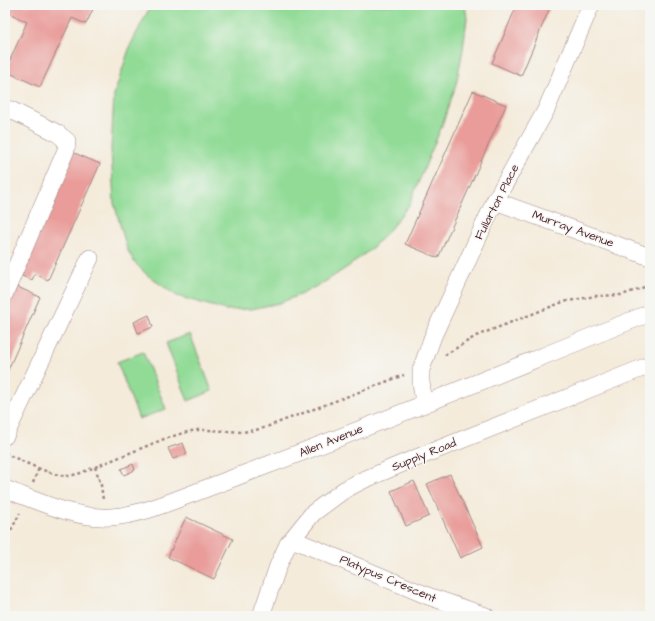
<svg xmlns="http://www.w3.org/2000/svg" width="655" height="621" font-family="'Architects Daughter',sans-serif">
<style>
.green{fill:#91db96;stroke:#6e7d60}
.building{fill:#e99c9a}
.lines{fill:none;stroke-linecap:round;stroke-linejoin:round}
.minor-casing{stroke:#9f8582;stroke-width:18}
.path{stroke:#9f8582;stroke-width:2.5;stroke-dasharray:3 3;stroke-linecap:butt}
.minor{stroke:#fff;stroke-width:17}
.labels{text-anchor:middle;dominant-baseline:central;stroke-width:3;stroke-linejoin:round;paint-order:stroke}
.street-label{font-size:12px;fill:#4a1f2b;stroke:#f6f6f2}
</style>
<rect width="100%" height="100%" fill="#f6f6f2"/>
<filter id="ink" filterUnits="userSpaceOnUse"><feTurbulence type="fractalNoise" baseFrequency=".025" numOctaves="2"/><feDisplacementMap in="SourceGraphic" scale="8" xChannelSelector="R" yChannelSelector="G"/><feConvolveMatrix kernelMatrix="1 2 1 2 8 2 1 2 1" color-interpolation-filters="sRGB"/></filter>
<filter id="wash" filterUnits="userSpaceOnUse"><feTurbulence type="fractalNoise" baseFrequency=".012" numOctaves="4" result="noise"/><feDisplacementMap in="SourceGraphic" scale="16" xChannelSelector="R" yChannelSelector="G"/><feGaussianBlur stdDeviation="0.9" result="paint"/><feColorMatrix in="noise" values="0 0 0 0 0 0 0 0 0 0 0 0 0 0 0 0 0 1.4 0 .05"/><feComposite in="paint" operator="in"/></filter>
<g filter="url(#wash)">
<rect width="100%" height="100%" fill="#f4ebda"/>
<g class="green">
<path d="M151,5h314l2,13 -4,31 -7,36 -15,43 -32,77 -19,24 -19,20 -22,17 -23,15 -24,13 -23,9 -28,6 -25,1 -49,-14 -31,-22 -11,-11 -8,-14 -13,-46 -3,-54 3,-54 16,-49z"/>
<path d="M190,334l22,57 -24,10 -22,-58z"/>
<path d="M143,352l23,57 -27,10 -22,-57z"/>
</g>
<g id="blocks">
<g class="building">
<path d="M5,5h90l-9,19 -14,-6 -32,69 -35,-16 22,-49 -22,-11z"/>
<path d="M517,5h34l-30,71 -29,-13z"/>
<path d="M473,91l33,14 -68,153 -33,-14z"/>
<path d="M72,152l28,12 -52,116 -13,-6 -3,6 -15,-6z"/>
<path d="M13,285l27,12 -35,80v-75z"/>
<path d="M149,315l4,12 -15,6 -4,-11z"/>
<path d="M183,443l4,11 -14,5 -5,-11z"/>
<path d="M133,464l2,6 -11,5 -3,-6z"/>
<path d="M450,474l33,73 -23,11 -33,-74z"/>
<path d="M414,481l15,35 -23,10 -15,-35z"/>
<path d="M186,517l47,22 -19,40 -46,-22z"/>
</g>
</g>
</g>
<g filter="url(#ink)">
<use href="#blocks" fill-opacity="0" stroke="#9f8582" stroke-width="1"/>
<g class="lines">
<g class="minor-casing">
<g id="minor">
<path d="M5,109l6,1 46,23 10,8 -1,9 -61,143"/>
<path d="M495,201l155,56"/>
<path d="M424,404l-3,-22v-12l12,-34 62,-135 51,-91 45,-105"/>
<path d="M5,436l85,-178"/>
<path d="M5,489c33,12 70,30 106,28 28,-2 57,-14 83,-24 24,-9 47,-18 71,-27 129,-48 257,-102 385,-153"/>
<path d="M292,539l136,57 58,20"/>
<path d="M261,616l17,-50 10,-22 25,-31 31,-23 17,-9 45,-19 244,-97"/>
</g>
</g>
<g class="path">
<path d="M445,355l31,-19 87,-34 32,-6 27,-1 28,-10"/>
<path d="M5,453c19,9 40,20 60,23 4,0 9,-1 13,-2l86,-35 19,-6 13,-3h13l34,2 18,-3 143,-54"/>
<path d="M95,467l6,18 2,15"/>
<path d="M33,483l6,-15"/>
<path d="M11,530l9,-17"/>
</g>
<use href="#minor" class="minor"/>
</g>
</g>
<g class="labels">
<g class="street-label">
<text transform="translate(497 202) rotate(-63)">Fullarton Place</text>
<text transform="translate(573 229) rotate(20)">Murray Avenue</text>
<text transform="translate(331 441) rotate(-22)">Allen Avenue</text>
<text transform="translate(424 455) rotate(-22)">Supply Road</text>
<text transform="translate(388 579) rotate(23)">Platypus Crescent</text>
</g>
</g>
<rect width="655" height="621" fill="none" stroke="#f6f6f2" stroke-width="20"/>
</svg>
